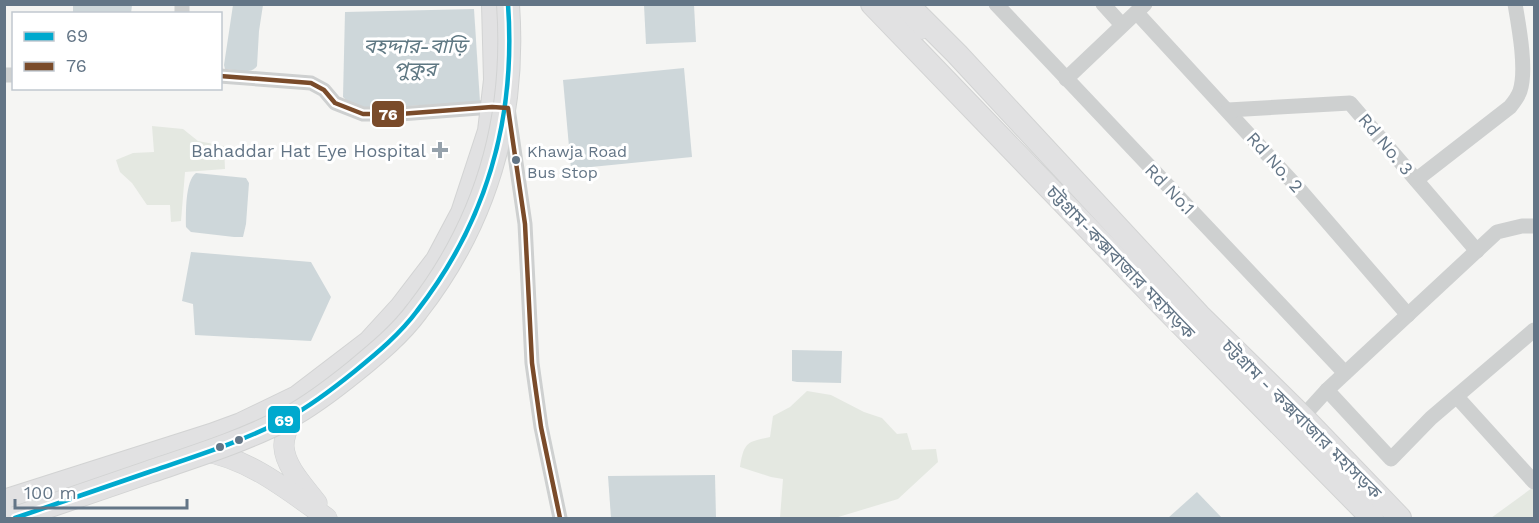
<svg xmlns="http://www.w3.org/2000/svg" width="1539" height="523" font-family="'Work Sans','Noto Sans Bengali',sans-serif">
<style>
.green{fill:#e4e8e1}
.water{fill:#ced7da}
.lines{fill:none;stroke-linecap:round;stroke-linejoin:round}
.major-casing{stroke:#d0d2d2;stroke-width:21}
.highway-casing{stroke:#d2d3d3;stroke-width:24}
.minor{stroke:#ced0d0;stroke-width:15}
.major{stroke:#e1e1e2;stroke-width:20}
.highway{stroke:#e1e1e2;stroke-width:22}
.highway-bridge-casing{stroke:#d2d3d3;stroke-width:24;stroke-linecap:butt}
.highway-bridge{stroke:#e1e1e2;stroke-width:22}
.bus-1-casing{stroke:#fff;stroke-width:9}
.bus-2-casing{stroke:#fff;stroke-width:9}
.bus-1{stroke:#00a9ce;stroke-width:4.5}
.bus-2{stroke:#7a4b2a;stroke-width:4.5}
.poi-dot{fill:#96a2ac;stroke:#fff;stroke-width:2}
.bus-dot{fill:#637586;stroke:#fff;stroke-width:2}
.labels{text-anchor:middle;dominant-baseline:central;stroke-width:6;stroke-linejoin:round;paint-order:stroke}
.bus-label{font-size:16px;fill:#637586;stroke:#fff;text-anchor:start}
.street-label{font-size:18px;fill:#637586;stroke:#fff}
.poi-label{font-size:18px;fill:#637586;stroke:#fff;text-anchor:end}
.water-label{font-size:20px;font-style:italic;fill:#5f7883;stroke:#fff}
.line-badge{stroke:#fff;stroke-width:2}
.badge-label{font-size:16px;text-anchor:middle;font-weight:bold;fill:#fff}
</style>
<rect width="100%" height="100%" fill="#f5f5f3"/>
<g class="green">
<path d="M152,126l31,3 15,12 26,5 1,23 -40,3 -4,49 -10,1 -1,-17h-23l-15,-22 -12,-11 -4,-12 17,-7 21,-1z"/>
<path d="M807,391l24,4 33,17 18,6 15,16 10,-1 5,17 24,-1 2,13 -40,37 -63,19h-55l3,-39 -12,-2 -31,-10c4,-25 7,-25 30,-30l3,-21 17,-9z"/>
<path d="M1534,487v31h-43l41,-30z"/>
</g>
<g class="water">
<path d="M73,5v-1l59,1 -1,9 -58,-1z"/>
<path d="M233,5h30l-4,26 -2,35c-6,9 -21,4 -32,3l-1,-4z"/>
<path d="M644,5h50l2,37 -50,2z"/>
<path d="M474,9l6,93 -124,7 -13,-12 2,-85z"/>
<path d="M684,68l8,89 -121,12 -8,-89z"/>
<path d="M196,173l50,5 3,5 -3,41 -3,13h-9l-43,-5 -5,-5c0,-14 -1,-46 10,-54z"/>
<path d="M191,252l120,10 20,35 -20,44 -116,-6 -2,-31 -11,-3z"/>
<path d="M792,350l50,1 -1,32 -44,-1 -5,-1z"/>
<path d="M715,475l1,43h-105l-3,-42z"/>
<path d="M1197,492l25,26h-54z"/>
</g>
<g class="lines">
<g class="major-casing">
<g id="major">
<path d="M890,6l32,23"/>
<path d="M297,407c-5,13 -14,26 -13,40 1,20 22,41 33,56"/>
<path d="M201,451c47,6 89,41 126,67"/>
</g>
</g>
<g class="highway-casing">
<g id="highway">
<path d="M872,4l292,303 208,211"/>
<path d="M907,4l50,50 242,261 104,102 97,101"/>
<path d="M4,501l207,-66 30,-11 56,-27 72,-55 32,-35 36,-47 25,-47 27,-82 6,-51 -2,-76"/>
</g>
</g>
<g class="minor">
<path d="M182,4v10"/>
<path d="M996,4l349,369"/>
<path d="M1103,4l19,21"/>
<path d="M1137,13l162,176 109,126"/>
<path d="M4,75h10"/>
<path d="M220,76l91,7 13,7 11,13 28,11h37l92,-7 16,1 17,116 7,139 9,64 19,91"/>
<path d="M1066,79l79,-75"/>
<path d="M1228,110l122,-7 127,148"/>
<path d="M1416,180l94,-73c4,-5 8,-10 10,-16 7,-21 -1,-64 -5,-87"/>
<path d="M1327,390l64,69 40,-41 103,-88"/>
<path d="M1457,397l77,85"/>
<path d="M1297,423l30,-33 170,-158 25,-6h12"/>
</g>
<use href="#major" class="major"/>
<use href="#highway" class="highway"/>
<g class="highway-bridge-casing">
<path id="highway-bridge" d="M15,518c45,-15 89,-31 134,-46 47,-16 95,-31 139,-54 24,-13 46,-30 67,-47 22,-18 45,-37 62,-60 70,-90 99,-194 91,-307"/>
</g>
<use href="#highway-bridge" class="highway-bridge"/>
<g class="bus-1-casing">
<path id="bus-1" d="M15,518c45,-15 89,-31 134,-46 47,-16 95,-31 139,-54 24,-13 46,-30 67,-47 22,-18 45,-37 62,-60 70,-90 99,-194 91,-307"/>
</g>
<g class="bus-2-casing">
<path id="bus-2" d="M220,76l91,7 13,7 11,13 28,11h37l92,-7 16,1 17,116 7,139 9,64 19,91"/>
</g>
<use href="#bus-1" class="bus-1"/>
<use href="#bus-2" class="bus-2"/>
</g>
<path class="poi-dot" d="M437 141h6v6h6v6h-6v6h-6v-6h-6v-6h6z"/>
<g class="bus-dot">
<circle cx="516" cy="160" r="5"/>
<circle cx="239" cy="440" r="5"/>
<circle cx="220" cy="447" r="5"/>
</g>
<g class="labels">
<g class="bus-label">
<text x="527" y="151">Khawja Road<tspan x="527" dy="21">Bus Stop</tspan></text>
</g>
<g class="street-label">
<text transform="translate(1386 144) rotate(50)">Rd No. 3</text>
<text transform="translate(1275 162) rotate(48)">Rd No. 2</text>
<text transform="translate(1170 189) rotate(46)">Rd No.1</text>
<text transform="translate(1121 262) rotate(46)">চট্টগ্রাম-কক্সবাজার মহাসড়ক</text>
<text transform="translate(1302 419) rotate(45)">চট্টগ্রাম - কক্সবাজার মহাসড়ক</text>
</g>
<g class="poi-label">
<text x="426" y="150">Bahaddar Hat Eye Hospital</text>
</g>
<g class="water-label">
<text x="415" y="46">বহদ্দার-বাড়ি<tspan x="415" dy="23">পুকুর</tspan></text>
</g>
</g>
<g class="line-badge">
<rect x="371" y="100" width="34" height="28" rx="6" fill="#7a4b2a"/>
<rect x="267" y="405" width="34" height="29" rx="6" fill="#00a9ce"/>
</g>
<g class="badge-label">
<text x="388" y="120">76</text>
<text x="284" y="426">69</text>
</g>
<rect width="1539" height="523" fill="none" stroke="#637586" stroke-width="12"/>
<rect x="12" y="12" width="210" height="78" fill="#ffffff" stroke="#c1c8cf" stroke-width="1.5"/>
<rect x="24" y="32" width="30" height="9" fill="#00a9ce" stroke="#c1c8cf" stroke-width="1.5"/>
<text x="66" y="42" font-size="18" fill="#637586">69</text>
<rect x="24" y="62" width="30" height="9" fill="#7a4b2a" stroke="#c1c8cf" stroke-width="1.5"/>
<text x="66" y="72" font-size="18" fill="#637586">76</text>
<path d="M15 499v9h172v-9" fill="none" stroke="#637586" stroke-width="3"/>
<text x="24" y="499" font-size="18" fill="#637586" stroke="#ffffff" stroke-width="4.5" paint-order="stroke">100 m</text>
</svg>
